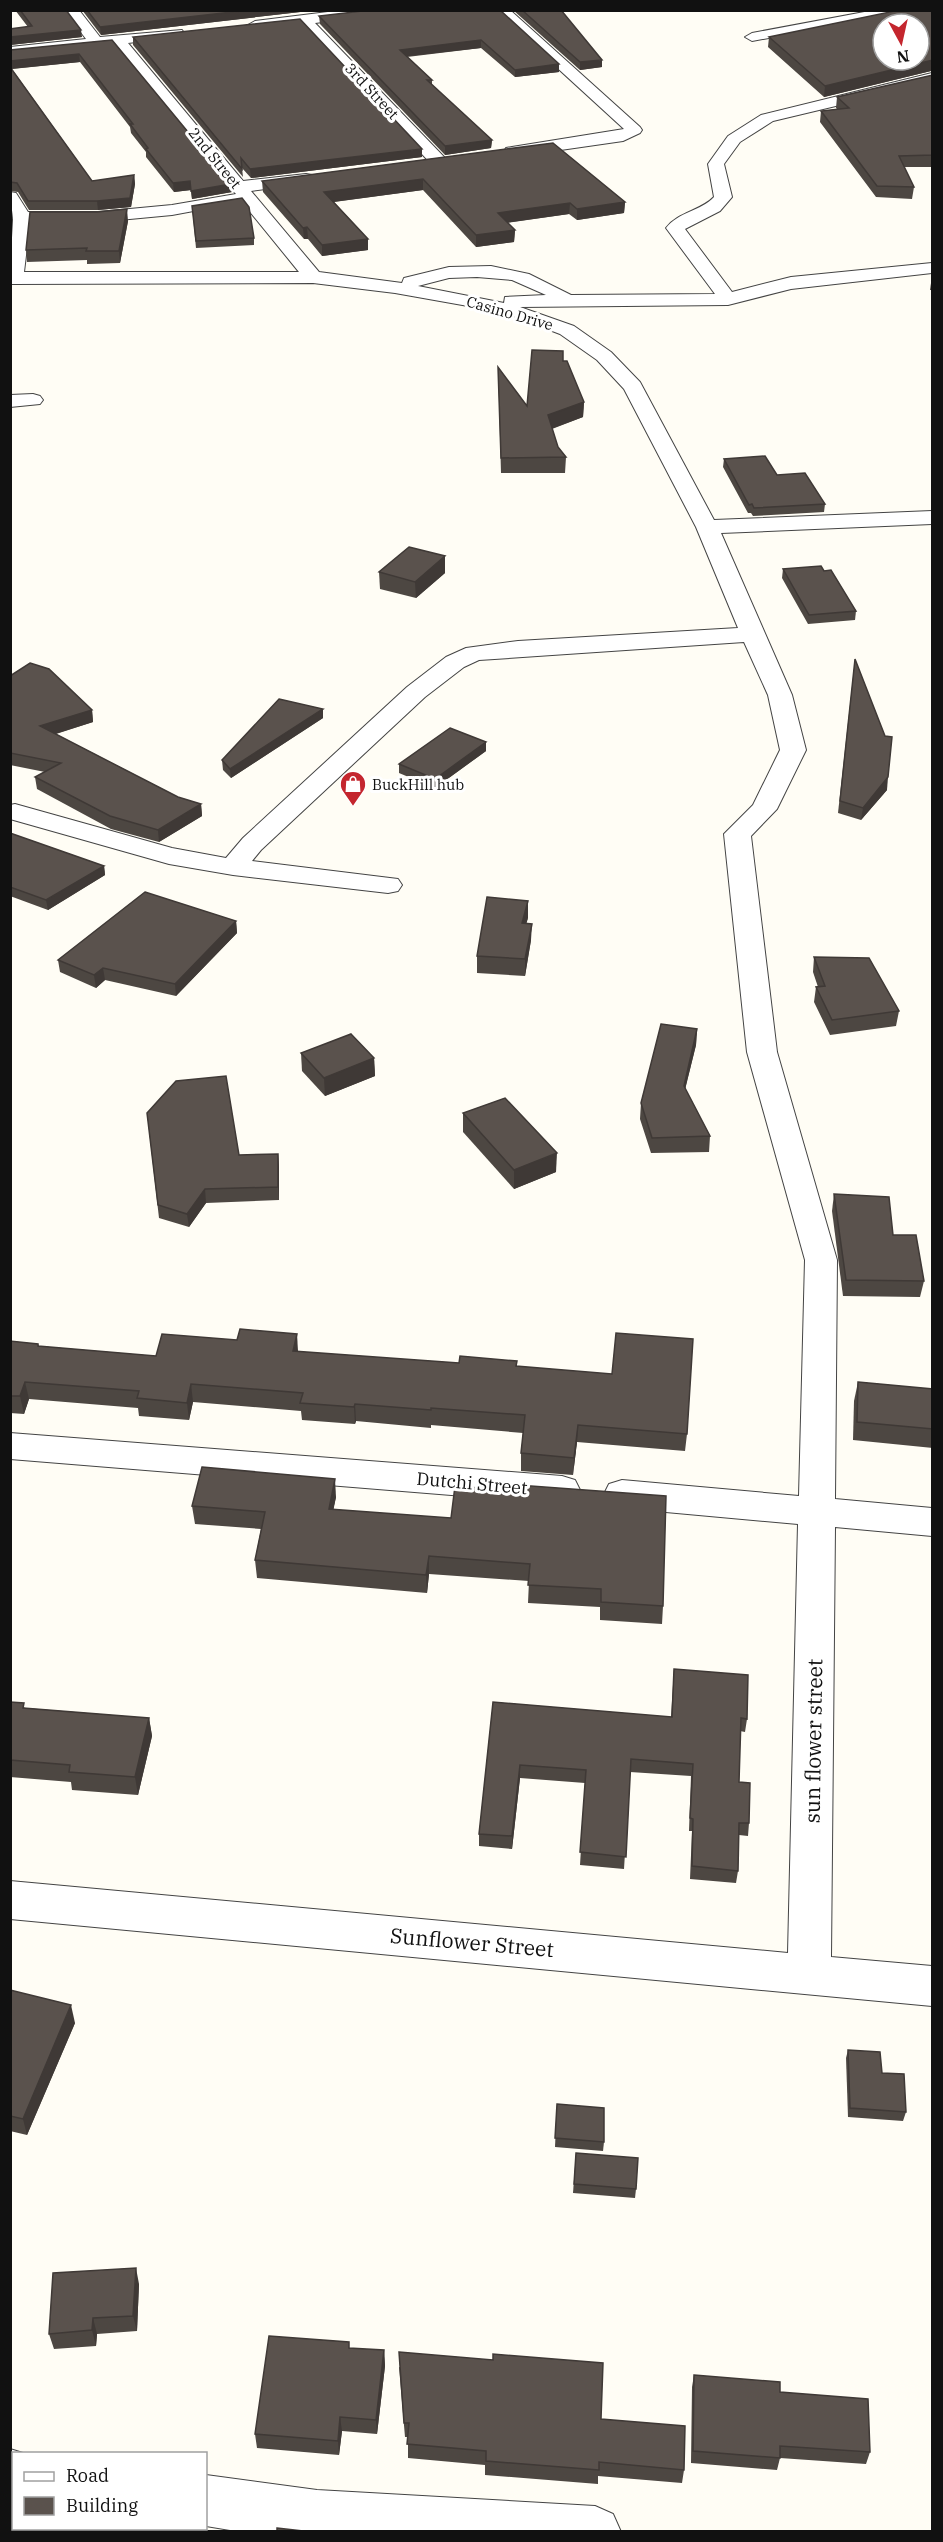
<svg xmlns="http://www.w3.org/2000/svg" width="943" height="2542" font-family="'IBM Plex Serif',serif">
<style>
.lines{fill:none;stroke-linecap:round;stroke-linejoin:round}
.minor-casing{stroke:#444;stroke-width:2}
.minor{fill:#fff;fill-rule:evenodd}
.wall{fill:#4d4742}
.shaded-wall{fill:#3f3936}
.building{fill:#5a524d;stroke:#3f3936;stroke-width:1.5;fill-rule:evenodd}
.labels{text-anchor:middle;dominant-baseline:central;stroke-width:6;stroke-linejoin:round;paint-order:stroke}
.far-street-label{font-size:15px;fill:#111;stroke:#fff}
.far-poi-label{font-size:15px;fill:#111;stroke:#fff;text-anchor:start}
.street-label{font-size:18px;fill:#111;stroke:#fff}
.near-street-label{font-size:21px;fill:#111;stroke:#fff}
</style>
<rect width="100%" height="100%" fill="#fffdf5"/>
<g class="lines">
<g class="minor-casing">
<g id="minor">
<path d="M64,10h15l21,27 82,-7 2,3 -2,3 -5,1 -49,6 115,138 63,-7 6,1 2,4 -2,4 -61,8 68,81 83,11 2,-5 45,-11 42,-1 38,8 42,21 144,-1 -49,-66c12,-16 35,-17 48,-31l-6,-33 20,-28 33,-21 171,-42v10l-159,38 -33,21 -16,22 8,33 -12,14 -35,18 47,63 59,-15 141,-14v10l-141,16 -63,16 -208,2 54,19 37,26 29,30 74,138 218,-9v13l-211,9 71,162 14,55 -29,59 -26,27 26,216 60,208 -2,239 97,9v28l-97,-9 -4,430 101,9v40l-922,-87v-38l778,72 10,-429 -176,-16 -13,-4 -5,-10 5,-10 13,-4 177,16 6,-236 -58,-208 -23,-218 29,-29 27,-55 -12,-55 -24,-53 -265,18 -15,7 -39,30 -164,153 -9,11 146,18 4,6 -4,6 -10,2 -155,-18 -64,-11 -159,-45v-14l5,-1 157,44 54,10 17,-20 164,-151 39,-30 20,-9 52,-7 220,-13 -42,-101 -72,-138 -27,-29 -37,-26 -47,-18 -45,-10 -73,-13 -82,-10 -303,1c0,-22 2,-43 3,-64 0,-7 -3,-19 -3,-28l6,1 12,19h70l74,-7 64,-11 -122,-149 -104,11v-9l76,-8zM242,202l57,70h-275l6,-50h68l74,-7zM477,277l35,3 34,15 -41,2 -1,6 -86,-17 31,-8z"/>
<path d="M344,10h50l-7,4 -72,9 131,136 2,4 -2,4h-12l-133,-143 -46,5 -7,-4 7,-4z"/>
<path d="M494,10h16l130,117 2,3 -2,3 -17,8 -111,16 -6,-1 -2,-4 2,-4 6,-1 112,-18z"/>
<path d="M875,10h34l-7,4 -150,27 -7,-4 7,-4z"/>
<path d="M33,394l7,2 3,4 -3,4 -30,3v-12z"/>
<path d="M10,1433l552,43 13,4 5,10 -5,10 -13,4 -552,-45z"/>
<path d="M10,2449l16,5h-12v45h-4z"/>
<path d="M206,2475l111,15 278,16 18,8 8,18h-379l-36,-6z"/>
</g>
</g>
<use href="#minor" class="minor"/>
</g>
<g class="wall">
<path d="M15,10h51l16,27 -72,8v-16l18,-2z"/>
<path d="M82,10h236l-217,25z"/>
<path d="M500,10l59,62 -44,5 -34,-29 -74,9 25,23v5l60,55 -1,8 -46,7 -125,-131 -1,-8z"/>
<path d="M513,10h48l41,57 -22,3z"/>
<path d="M895,10h38v62l-2,-1 -107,26 -56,-50 1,-10 125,-25z"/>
<path d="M133,37l289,120 -171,21 -9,-10 1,9 -110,-132z"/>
<path d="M112,40l119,144 1,8 -40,7 -1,-9 -17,2 -28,-35v-5l-15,-19 -1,-6 -50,-65 -68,7 80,112 42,-6 1,9 -4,23 -33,3h-69l-11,-18 -8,-1v-141z"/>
<path d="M933,75v92h-29l10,20 -2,12 -36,-2 -56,-75 1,-11 16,-2 -1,-1 1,-11z"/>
<path d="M553,143l72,59 -1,11 -47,7 -8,-6 -62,9 8,7 -1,12 -38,5 -53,-57 -89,12 34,37v11l-46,6 -14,-17h-4l-41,-47 -1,-11z"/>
<path d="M192,206l62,32v7l-58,3z"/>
<path d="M128,221l-8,42 -33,1v-4l-60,2 -1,-12z"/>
<path d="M933,280v10h-3l1,-7z"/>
<path d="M563,361l21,41 -1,15 -31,12 6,18 8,10 -1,16h-64l-3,-106 29,39z"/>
<path d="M724,459l53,16 48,29 -1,8 -71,4 -2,-3h-3l-25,-46z"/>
<path d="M445,556v17l-29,25 -36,-9 -1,-17z"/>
<path d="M783,569l41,2 32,40 -1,9 -47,4 -26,-46z"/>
<path d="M855,659l32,131 -26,30 -23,-7z"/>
<path d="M10,676l82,34 1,12 -37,12 122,63 23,7 1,12 -43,26 -48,-13 -74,-40 -2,-12 10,-5 -35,-7z"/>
<path d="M323,709v9l-92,60 -8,-8 -1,-10z"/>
<path d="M486,742v9l-51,37 -36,-15v-9z"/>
<path d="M10,833l94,33 1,9 -57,35 -38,-14z"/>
<path d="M528,918l-2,5 5,17 -6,36 -48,-3v-17z"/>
<path d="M236,921l1,12 -61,63 -71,-16 -9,8 -36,-16 -2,-12z"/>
<path d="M814,957l85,54 -3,15 -66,9 -16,-33 2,-15h2l-5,-15z"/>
<path d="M697,1029l-1,16 -11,44 25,47 -1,16 -58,1 -11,-34 1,-16z"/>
<path d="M301,1053l73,5 1,18 -50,20 -23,-25z"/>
<path d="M147,1113l92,42 39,-1 1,14v32l-73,3 -17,24 -30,-9z"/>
<path d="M463,1113l93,59 -42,17 -51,-57z"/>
<path d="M834,1194l59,41 31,46 -4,16 -77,-1 -11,-85z"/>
<path d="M10,1341l28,3 1,2 117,10 142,-4 161,11 58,-2v5l170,68 -2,17 -108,-9 -4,33 -52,-4v-18l2,-20 -92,-8v3l-75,-7 -1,3 -53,-4 -1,-9 -108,-9 -4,18 -50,-4 -1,-8 -109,-9 -5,15 -14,-1z"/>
<path d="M858,1382l75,7v59l-80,-8 1,-39z"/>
<path d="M336,1497l-3,13 118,8 212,88 -1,18 -62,-4v-13l-72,-4 1,-22 -100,-7 -2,19 -170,-15 -2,-18 6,-31 -66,-5 -3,-18z"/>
<path d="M674,1669l73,50 -2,13 -5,-1 -1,51 10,41 -1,13 -9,-1 -1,36 -2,12 -46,-4 2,-48h-3l2,-55 -61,-4 -6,97 -44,-4 5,-82 -65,-5 -8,71 -33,-3v-12l14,-132 178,15z"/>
<path d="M10,1702l16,6 123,10 3,18 -14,59 -66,-5 -1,-8 -61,-5z"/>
<path d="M10,1990l65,33 -48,112 -17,-4z"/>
<path d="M848,2050l34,23 24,39 -3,9 -55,-4 -2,-59z"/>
<path d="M557,2104l47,38 -1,9 -48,-4z"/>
<path d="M576,2153l60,36 -1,9 -62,-5z"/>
<path d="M139,2284l-2,47 -40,3 -1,12 -42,3 -5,-15z"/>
<path d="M384,2350l1,16 -8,68 -35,-3 -3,24 -82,-7 -2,-14z"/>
<path d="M399,2367l202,52 83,51 -2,13 -84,-7v8l-113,-9v-10l-77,-7v-21h-3z"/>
<path d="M694,2375l86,17 90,60 -4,12 -86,-6 -3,12 -86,-7 1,-76z"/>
</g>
<g class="shaded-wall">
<path d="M250,10h68l-217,25 -1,-8z"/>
<path d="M81,30l1,7 -72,8v-8z"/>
<path d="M481,40v8l-81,9v-7z"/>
<path d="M79,54l1,8 -70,7v-8z"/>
<path d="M602,60v7l-22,3v-8z"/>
<path d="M933,60l-2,11 -107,26 1,-11z"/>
<path d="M559,64v8l-44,5v-7z"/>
<path d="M492,140l-1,8 -46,7v-9z"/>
<path d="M422,149v8l-171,21 -1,-9z"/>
<path d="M134,175l1,9 -4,23 -33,3 -1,-9z"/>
<path d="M423,179v11l-98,13 -1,-11z"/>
<path d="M190,181l1,9 -17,2 -1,-9z"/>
<path d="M231,184l1,8 -40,7 -1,-8z"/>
<path d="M625,202l-1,11 -47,7v-11z"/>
<path d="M570,203l-1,11 -71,10v-11z"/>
<path d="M127,209l1,12 -8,42 -1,-12z"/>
<path d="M307,227l1,12h-4l-1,-11z"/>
<path d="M515,230l-1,12 -38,5v-12z"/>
<path d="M368,239v11l-46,6v-11z"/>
<path d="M584,402l-1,15 -35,13v-15z"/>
<path d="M445,556v17l-29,25 -1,-16z"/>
<path d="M323,709v9l-92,60 -1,-9z"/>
<path d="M92,710l1,12 -51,16 -2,-12z"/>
<path d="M486,742v9l-51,37v-9z"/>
<path d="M888,777l-1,13 -26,30 2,-12z"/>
<path d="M201,804l1,12 -43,26 -1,-12z"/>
<path d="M104,866l1,9 -57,35 -2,-10z"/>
<path d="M528,901v17l-6,21v-16z"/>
<path d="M236,921l1,12 -61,63 -1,-12z"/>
<path d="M532,924l-1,16 -6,36v-17z"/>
<path d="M103,968l2,12 -9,8 -2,-13z"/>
<path d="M697,1029l-1,16 -14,57 2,-16z"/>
<path d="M374,1058l1,18 -50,20 -1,-18z"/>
<path d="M557,1153l-1,19 -42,17v-19z"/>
<path d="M278,1154l1,14v32l-1,-13z"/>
<path d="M205,1189l1,14 -17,24 -2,-13z"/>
<path d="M297,1334l1,17h-5z"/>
<path d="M25,1382l4,17 -5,15 -4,-18z"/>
<path d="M191,1384l2,18 -4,18 -2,-17z"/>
<path d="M355,1404l1,17 -1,3 -1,-17z"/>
<path d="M578,1425l-1,17 -4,33 1,-17z"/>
<path d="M335,1479l1,18 -6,30 -1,-18z"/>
<path d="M429,1556v18l-2,19 -1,-18z"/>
<path d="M149,1718l3,18 -14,59 -3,-18z"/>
<path d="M520,1765v13l-8,71v-13z"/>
<path d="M71,2005l4,18 -48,112 -4,-16z"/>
<path d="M136,2268l3,16 -2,47 -4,-15z"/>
<path d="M93,2318l4,16 -1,12 -4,-16z"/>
<path d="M384,2350l1,16 -8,68 -1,-14z"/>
<path d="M340,2417l2,14 -3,24 -1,-14z"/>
</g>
<g class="building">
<path d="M20,10h46l15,20 -71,7v-8l22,-3z"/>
<path d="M87,10h163l-150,17z"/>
<path d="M371,10h129l59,54 -44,6 -34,-30 -81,10 32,30h-5l65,60 -47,6 -126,-130z"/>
<path d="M522,10h39l41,50 -22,2z"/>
<path d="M895,10h38v50l-108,26 -56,-49 126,-26zM883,24h36v36h-36z"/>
<path d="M300,19l122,130 -172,20 -9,-11 1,11 -109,-132z"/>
<path d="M112,40l119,144 -40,7 -1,-10 -17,2 -27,-34 2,-1 -18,-24h3l-54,-70 -69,7v-11z"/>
<path d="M10,67l82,114 42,-6 -4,23 -33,3h-69l-11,-18 -7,-1z"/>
<path d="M933,75v80l-34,1 15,31 -37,-1 -56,-75 28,-3 -12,-11z"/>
<path d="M553,143l72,59 -48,7 -7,-6 -72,10 17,17 -39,5 -53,-56 -99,13 44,47 -46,6 -15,-18 -4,1 -41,-47z"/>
<path d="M242,198l7,9 5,31 -58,3 -4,-35z"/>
<path d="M127,209l-8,42h-33l1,-3 -61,2 4,-38h67z"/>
<path d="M532,350l31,1v10h4l17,41 -36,13 10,32 8,10 -65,1 -3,-91 29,39z"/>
<path d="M765,456l12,19 28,-2 20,31 -71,4 -2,-4 -3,1 -25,-46z"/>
<path d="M409,547l36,9 -30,26 -36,-10z"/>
<path d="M821,566l3,5 7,-1 25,41 -47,4 -26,-46z"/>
<path d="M855,659l30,77 7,1 -4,40 -25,31 -23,-7z"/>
<path d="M30,663l19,6 43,41 -52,16 138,71 23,7 -43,26 -48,-14 -75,-39 26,-14 -51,-10v-77z"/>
<path d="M279,699l44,10 -93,60 -8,-9z"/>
<path d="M450,728l36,14 -51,37 -36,-15z"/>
<path d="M10,833l94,33 -58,34 -36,-13z"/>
<path d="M145,892l91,29 -61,63 -72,-16 -9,7 -36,-15z"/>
<path d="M487,897l41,4 -6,22 10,1 -7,35 -48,-3z"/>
<path d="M814,957l55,1 30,53 -67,9 -16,-33 9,-1z"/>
<path d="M661,1024l36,5 -13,57 26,50 -58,2 -11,-35z"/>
<path d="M351,1034l23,24 -50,20 -23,-25z"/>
<path d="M226,1076l13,79 39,-1v33l-73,2 -18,25 -29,-9 -11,-92 29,-32z"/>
<path d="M505,1098l52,55 -43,17 -51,-57z"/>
<path d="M834,1194l55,3 4,38h23l8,46 -78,-1z"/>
<path d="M240,1329l57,5 -4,17 166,12 1,-7 57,5 -1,5 96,8 4,-41 77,6 -6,95 -109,-9 -4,33 -53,-5 4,-38 -94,-7v2l-76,-6 -1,3 -54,-4 3,-10 -112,-9 -4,19 -50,-5 2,-7 -114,-9 -5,14h-10v-55l28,3v2l118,10 6,-22 75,6z"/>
<path d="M858,1382l75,7v40l-76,-7z"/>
<path d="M202,1467l133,12 -6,30 122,9 4,-32 62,5 1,-6 148,11 -3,110 -62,-4v-13l-73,-4 2,-21 -101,-8 -3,19 -171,-15 10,-48 -73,-6z"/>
<path d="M674,1669l74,6 -1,44 -6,-1 -2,64 11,1 -1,40h-10l-1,48 -46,-5 1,-47 -3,-1 3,-54 -62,-5 -5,98 -46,-5 6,-82 -66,-5 -8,71 -33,-2 14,-132 179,15z"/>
<path d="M10,1702l14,1 -1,5 126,10 -14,59 -66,-5 1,-7 -60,-5z"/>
<path d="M10,1990l61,15 -48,114 -13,-3z"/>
<path d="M848,2050l32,2 2,21 22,1 2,38 -56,-4z"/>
<path d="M557,2104l47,4v34l-49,-4z"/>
<path d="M576,2153l62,5 -2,31 -62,-5z"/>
<path d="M136,2268l-3,48 -40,2 -1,12 -43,4 4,-61z"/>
<path d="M269,2336l80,6v6l35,2 -8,70 -36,-3 -2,24 -83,-7z"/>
<path d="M399,2352l94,8v-6l110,9 -2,56 84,7 -1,44 -85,-8v8l-113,-9v-10l-79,-7 2,-21h-5z"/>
<path d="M694,2375l86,7v10l88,7 2,53 -90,-6v12l-87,-7z"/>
<path d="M277,2528l35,4h-35z"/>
</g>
<defs>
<g id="shop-pin" transform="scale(1.35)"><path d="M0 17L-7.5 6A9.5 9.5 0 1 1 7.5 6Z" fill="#c4262e" stroke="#fff"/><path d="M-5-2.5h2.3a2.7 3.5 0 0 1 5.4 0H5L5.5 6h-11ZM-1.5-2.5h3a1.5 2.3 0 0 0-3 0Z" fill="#fff"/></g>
</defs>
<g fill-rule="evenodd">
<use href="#shop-pin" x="353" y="784"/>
</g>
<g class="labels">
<g class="far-street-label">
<text transform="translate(372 91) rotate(47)">3rd Street</text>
<text transform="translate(215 158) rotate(51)">2nd Street</text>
<text transform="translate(510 313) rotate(16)">Casino Drive</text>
</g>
<g class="far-poi-label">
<text x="372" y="784">BuckHill hub</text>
</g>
<g class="street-label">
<text transform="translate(472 1483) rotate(5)">Dutchi Street</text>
</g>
<g class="near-street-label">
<text transform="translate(813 1741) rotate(-89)">sun flower street</text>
<text transform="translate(472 1942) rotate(5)">Sunflower Street</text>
</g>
</g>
<rect width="943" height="2542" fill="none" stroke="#111111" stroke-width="24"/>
<rect x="12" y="2452" width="195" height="78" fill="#ffffff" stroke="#a0a0a0" stroke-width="1.5"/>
<rect x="24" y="2472" width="30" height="9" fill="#ffffff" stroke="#a0a0a0" stroke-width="1.5"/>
<text x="66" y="2482" font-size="18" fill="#111111">Road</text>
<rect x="24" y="2497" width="30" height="18" fill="#5a524d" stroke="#a0a0a0" stroke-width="1.5"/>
<text x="66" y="2512" font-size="18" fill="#111111">Building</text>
<g transform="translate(901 42) rotate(172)"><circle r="28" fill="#ffffff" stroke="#a0a0a0" stroke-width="1.5"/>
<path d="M0-4.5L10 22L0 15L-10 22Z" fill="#c4262e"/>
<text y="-9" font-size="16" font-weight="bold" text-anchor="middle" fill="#111111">N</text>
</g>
</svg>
